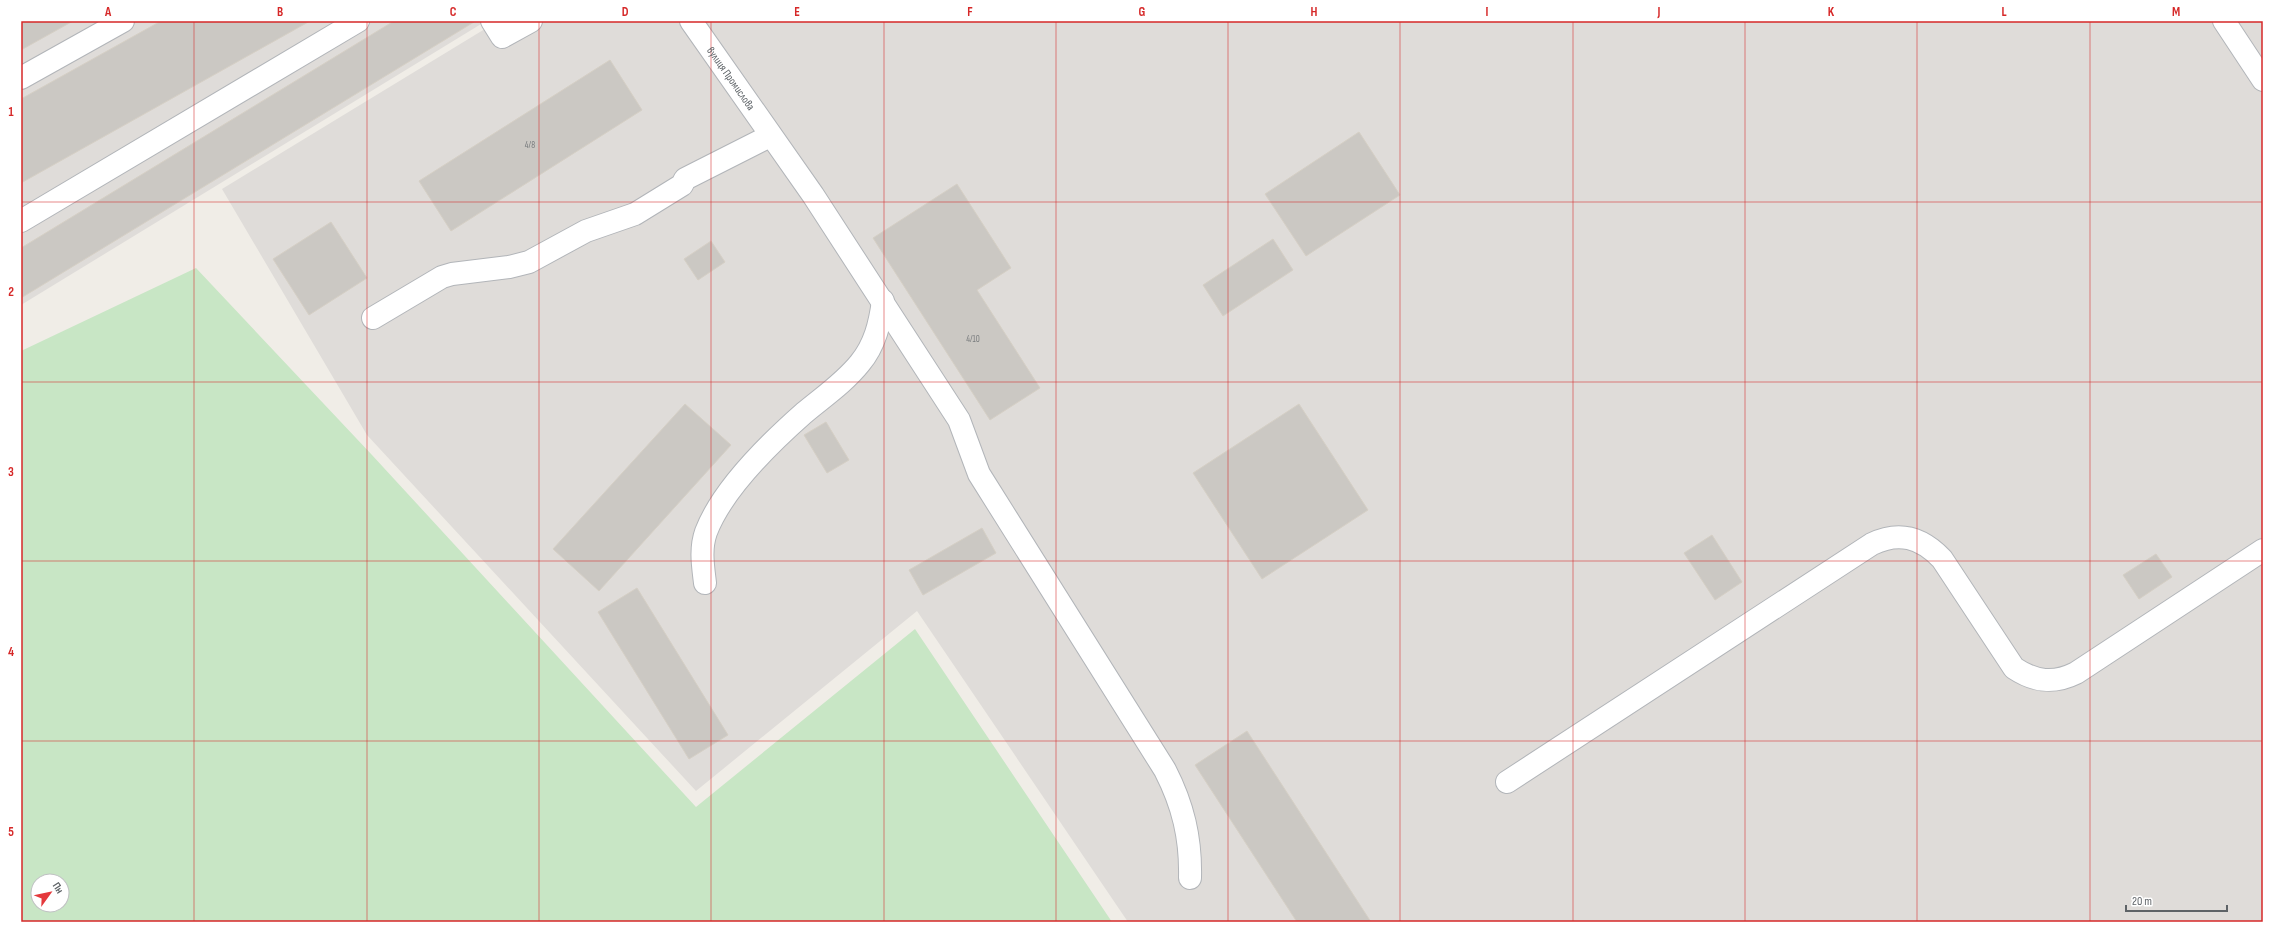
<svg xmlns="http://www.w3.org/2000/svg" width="2284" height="943" font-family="'Sofia Sans Condensed',sans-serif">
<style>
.industrial{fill:#dfdcd9}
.green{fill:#c8e6c5;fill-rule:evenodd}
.building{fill:#cbc8c3;stroke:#d5cfc5}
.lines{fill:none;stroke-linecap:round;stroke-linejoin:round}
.minor-casing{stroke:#b2b5b9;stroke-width:24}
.minor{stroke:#fff;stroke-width:22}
.grid{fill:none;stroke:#d62828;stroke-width:1;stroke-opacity:0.55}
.labels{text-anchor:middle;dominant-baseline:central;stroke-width:3;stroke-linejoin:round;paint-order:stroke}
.number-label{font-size:9px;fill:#797c7e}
.street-label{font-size:11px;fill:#5e6367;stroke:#fff}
.neatline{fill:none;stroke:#d62828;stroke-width:1.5}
.grid-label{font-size:13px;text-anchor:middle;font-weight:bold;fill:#d62828}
</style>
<rect width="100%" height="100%" fill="#f0ede7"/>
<g class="industrial">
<path d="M21,21h465l-465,284z"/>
<path d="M498,21h1765v901h-1135l-211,-311 -221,180 -329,-356 -145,-246z"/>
</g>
<path class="green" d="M196,268l176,187 324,352 219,-178 197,293h-1091v-571zM38,881h24v24h-24z"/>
<g class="building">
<path d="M21,21h52l-52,29z"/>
<path d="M161,21h149l-289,162v-84z"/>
<path d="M394,21l80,1 -453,276v-50z"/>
<path d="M610,60l32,50 -191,121 -32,-50z"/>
<path d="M1359,132l41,63 -94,61 -41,-62z"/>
<path d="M957,184l54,84 -34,22 63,98 -50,32 -117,-182z"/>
<path d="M331,222l36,56 -58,37 -36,-56z"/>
<path d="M1273,239l20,31 -70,46 -20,-31z"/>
<path d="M711,241l14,21 -27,18 -14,-21z"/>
<path d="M685,404l46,41 -132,146 -46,-42z"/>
<path d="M1299,404l69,106 -106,69 -69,-106z"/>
<path d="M826,422l23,38 -22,13 -23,-38z"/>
<path d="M982,528l14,25 -73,42 -14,-25z"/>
<path d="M1712,535l30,47 -27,18 -31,-47z"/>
<path d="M2156,554l16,23 -33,22 -16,-24z"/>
<path d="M637,588l91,147 -39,24 -91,-147z"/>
<path d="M1247,731l124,191h-74l-102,-157z"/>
</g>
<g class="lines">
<g class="minor-casing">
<g id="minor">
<path d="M492,21l10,16 29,-16"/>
<path id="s1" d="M691,21l122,174 146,225 20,54 186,296c18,35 26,68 25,108"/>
<path d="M2224,21l39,59"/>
<path d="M21,78l102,-57"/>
<path d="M21,221l337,-200"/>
<path d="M373,318l69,-41 10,-3 57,-7 20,-5 57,-31 49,-17 47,-29 3,-6 85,-43"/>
<path d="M705,583c-2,-17 -5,-34 1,-51 16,-42 64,-89 98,-119 19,-16 40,-30 56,-50 15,-18 20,-40 23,-62"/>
<path d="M1507,782l365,-238c27,-13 49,-7 70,15l72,109c21,14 40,16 62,5l187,-123"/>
</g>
</g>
<use href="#minor" class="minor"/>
</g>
<path class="grid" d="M194,21v901M367,21v901M539,21v901M711,21v901M884,21v901M1056,21v901M1228,21v901M1400,21v901M1573,21v901M1745,21v901M1917,21v901M2090,21v901M21,202h2242M21,382h2242M21,561h2242M21,741h2242"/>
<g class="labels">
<g class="number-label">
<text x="530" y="145">4/8</text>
<text x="973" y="339">4/10</text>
</g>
<g class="street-label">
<text stroke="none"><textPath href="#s1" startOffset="70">вулиця Промислова</textPath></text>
</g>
</g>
<rect width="2284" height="943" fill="none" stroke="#ffffff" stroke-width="44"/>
<g transform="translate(50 893) rotate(57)"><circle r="19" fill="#ffffff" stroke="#bfc1c2"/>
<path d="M0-3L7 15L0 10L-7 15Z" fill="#e4393c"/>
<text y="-6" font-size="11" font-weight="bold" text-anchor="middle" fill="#5e6367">Пн</text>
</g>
<path d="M2126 905v6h101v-6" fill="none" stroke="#5e6367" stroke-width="2"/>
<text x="2132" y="905" font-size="12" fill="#5e6367" stroke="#ffffff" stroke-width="3" paint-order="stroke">20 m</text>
<rect x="22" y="22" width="2240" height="899" class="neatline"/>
<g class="grid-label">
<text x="108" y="16">A</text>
<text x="280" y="16">B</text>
<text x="453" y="16">C</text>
<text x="625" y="16">D</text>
<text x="797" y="16">E</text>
<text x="970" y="16">F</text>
<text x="1142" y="16">G</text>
<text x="1314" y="16">H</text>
<text x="1487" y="16">I</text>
<text x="1659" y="16">J</text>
<text x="1831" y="16">K</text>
<text x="2004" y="16">L</text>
<text x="2176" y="16">M</text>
<text x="11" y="116">1</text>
<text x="11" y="296">2</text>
<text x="11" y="476">3</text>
<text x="11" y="656">4</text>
<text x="11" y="836">5</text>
</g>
</svg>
